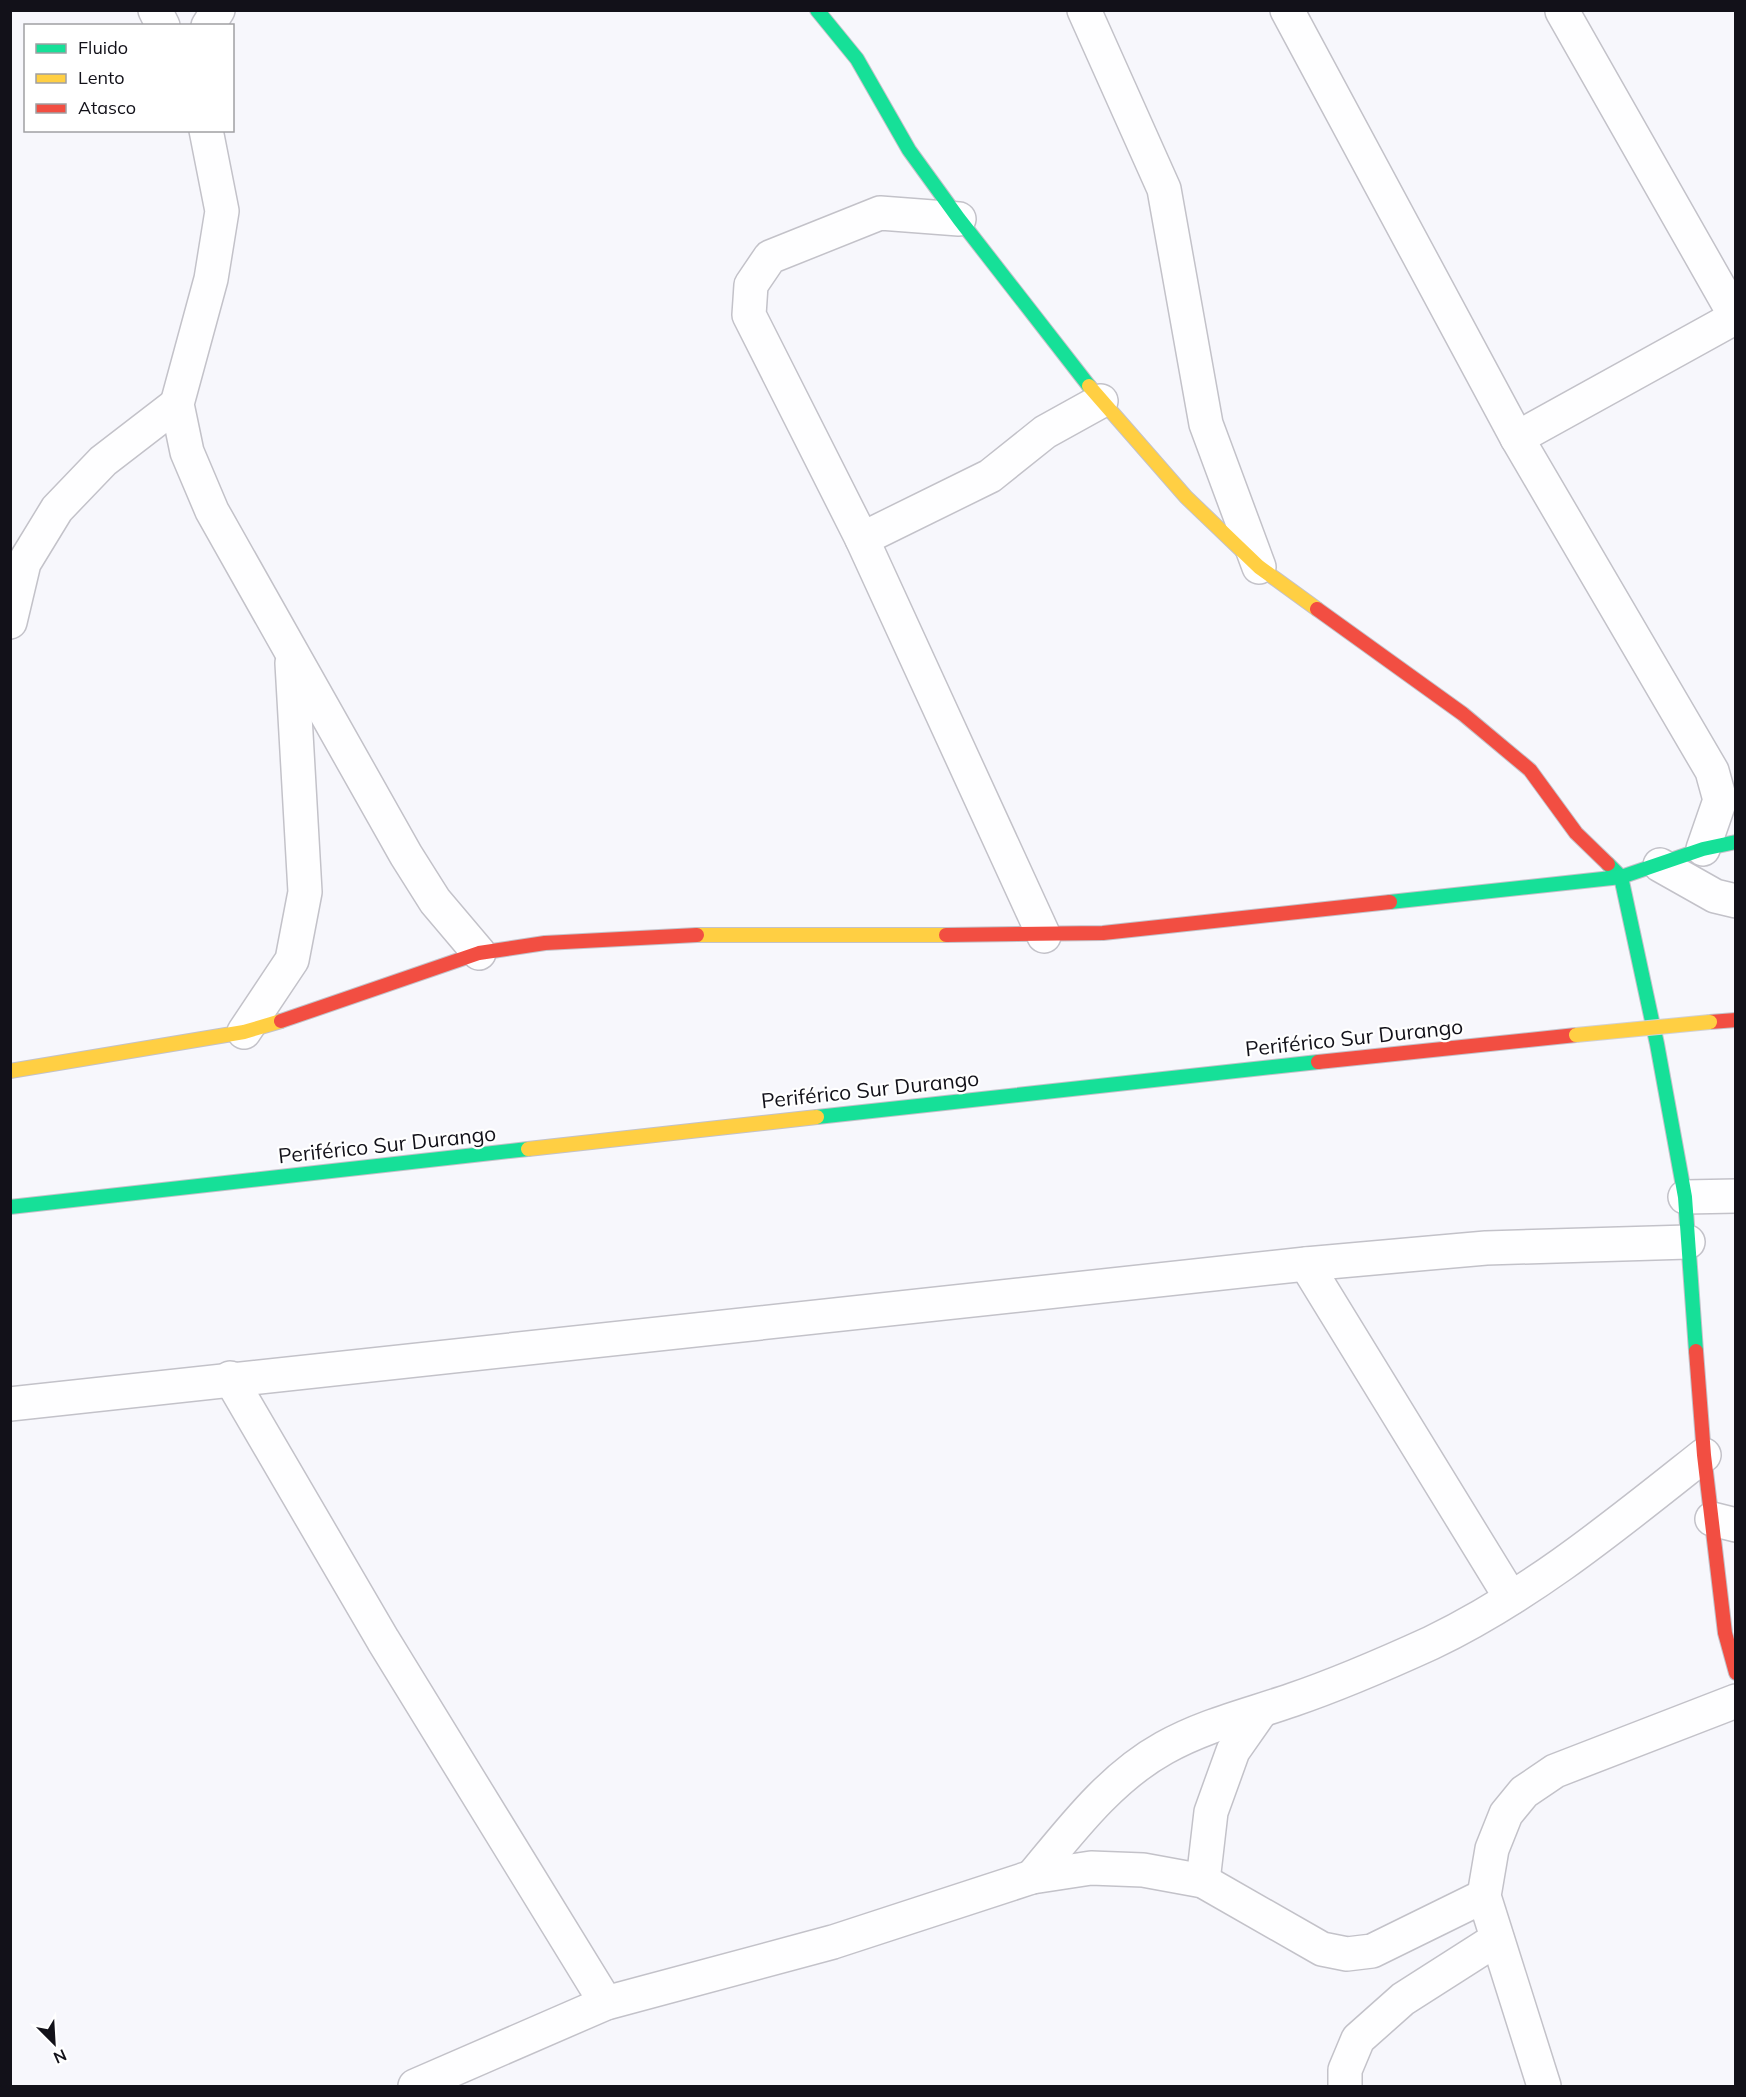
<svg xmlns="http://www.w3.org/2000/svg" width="1746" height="2097" font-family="Mulish,sans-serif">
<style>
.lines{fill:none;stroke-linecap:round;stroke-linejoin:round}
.street-casing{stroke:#c3c2c9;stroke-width:36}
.fast-casing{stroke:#c3c2c9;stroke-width:16}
.slow-casing{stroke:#c3c2c9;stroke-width:16}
.jam-casing{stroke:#c3c2c9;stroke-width:16}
.street{stroke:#fefeff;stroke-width:33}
.fast{stroke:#16e098;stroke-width:14}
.slow{stroke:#ffcf43;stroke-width:14}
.jam{stroke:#f24e42;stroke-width:14}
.slow-bridge-casing{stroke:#d1d1d5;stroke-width:16;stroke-linecap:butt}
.slow-bridge{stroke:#ffcf43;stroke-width:14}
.labels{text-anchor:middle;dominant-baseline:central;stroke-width:4.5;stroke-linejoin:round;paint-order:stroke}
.street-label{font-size:21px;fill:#121119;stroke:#fff}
</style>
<rect width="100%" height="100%" fill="#f7f7fc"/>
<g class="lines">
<g class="street-casing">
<g id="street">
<path d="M155,10l8,16"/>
<path d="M1084,10l80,179 42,235 53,143"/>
<path d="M1287,10l230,428 195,333 8,29 -17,49"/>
<path d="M1562,11l174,306"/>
<path d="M208,26l10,-16"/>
<path d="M206,130l16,81 -11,68 -34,125 10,48 25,59 194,344 29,46 44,52"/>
<path d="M959,219l-79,-6 -110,44 -19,28 -2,30 113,224 182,397"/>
<path d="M1517,438l219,-121"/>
<path d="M862,539l128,-63 55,-44 56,-31"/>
<path d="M10,622l14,-59 33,-54 46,-48 74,-57"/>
<path d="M1660,865l55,31 21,5"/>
<path d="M244,1032l48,-72 13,-68 -13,-229"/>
<path d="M1685,1197l51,-1"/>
<path d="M1306,1264l205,334"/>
<path d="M230,1378l153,262 223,363"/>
<path d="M10,1404l1296,-140 180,-16 202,-6"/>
<path d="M1712,1519l24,6"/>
<path d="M1032,1877c39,-47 78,-99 132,-129 41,-23 85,-33 128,-48 47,-16 93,-36 139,-57 100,-48 186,-119 273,-188"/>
<path d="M1203,1881l8,-69 22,-61 28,-40"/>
<path d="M415,2086l191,-83 227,-61 199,-65 59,-9 52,2 60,11 119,68 25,5 25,-3 112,-55"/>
<path d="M1345,2086v-16l13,-31 45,-40 94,-60"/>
<path d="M1544,2086l-60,-190 8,-47 14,-35 18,-22 31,-21 181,-70"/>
</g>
</g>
<g class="fast-casing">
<g id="fast">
<path d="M817,10l40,49 52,91 50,69 130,167"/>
<path d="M1608,864l13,13 36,167 28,153 11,154"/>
<path d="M1390,902l231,-25 82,-28 33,-7"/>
<path d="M817,1117l501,-55"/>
<path d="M10,1207l518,-58"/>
</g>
</g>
<g class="slow-casing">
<g id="slow">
<path d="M1089,386l97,111 73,70 58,42"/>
<path d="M697,935h249"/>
<path d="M10,1071l234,-39 37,-11"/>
<path d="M528,1149l289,-32"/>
</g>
</g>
<g class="jam-casing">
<g id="jam">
<path d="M1317,609l146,105 67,56 46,63 32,31"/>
<path d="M946,935l157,-2 287,-31"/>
<path d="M281,1021l198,-68 66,-10 152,-8"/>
<path d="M1710,1022l26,-2"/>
<path d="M1318,1062l258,-27"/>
<path d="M1696,1351l8,104 21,178 11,40"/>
</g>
</g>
<use href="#street" class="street"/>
<use href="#fast" class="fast"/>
<use href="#slow" class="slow"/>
<use href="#jam" class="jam"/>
<g class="slow-bridge-casing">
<path id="slow-bridge" d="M1576,1035l134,-13"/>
</g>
<use href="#slow-bridge" class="slow-bridge"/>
</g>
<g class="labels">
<g class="street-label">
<text transform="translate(1354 1037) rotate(-6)">Periférico Sur Durango</text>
<text transform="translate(870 1089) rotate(-6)">Periférico Sur Durango</text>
<text transform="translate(387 1144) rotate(-6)">Periférico Sur Durango</text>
</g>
</g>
<rect width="1746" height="2097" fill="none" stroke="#121119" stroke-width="24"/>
<rect x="24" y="24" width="210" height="108" fill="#ffffff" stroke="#a0a0a3" stroke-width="1.5"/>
<rect x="36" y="44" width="30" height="9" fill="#16e098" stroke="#a0a0a3" stroke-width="1.5"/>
<text x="78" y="54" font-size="18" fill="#121119">Fluido</text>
<rect x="36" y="74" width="30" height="9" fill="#ffcf43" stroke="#a0a0a3" stroke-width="1.5"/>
<text x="78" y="84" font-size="18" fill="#121119">Lento</text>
<rect x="36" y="104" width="30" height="9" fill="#f24e42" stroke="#a0a0a3" stroke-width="1.5"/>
<text x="78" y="114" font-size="18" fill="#121119">Atasco</text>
<g transform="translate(54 2043) rotate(156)" stroke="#ffffff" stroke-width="4.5" paint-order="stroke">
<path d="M0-4.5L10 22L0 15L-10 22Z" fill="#121119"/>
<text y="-9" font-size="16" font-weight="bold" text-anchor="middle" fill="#121119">N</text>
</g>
</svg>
